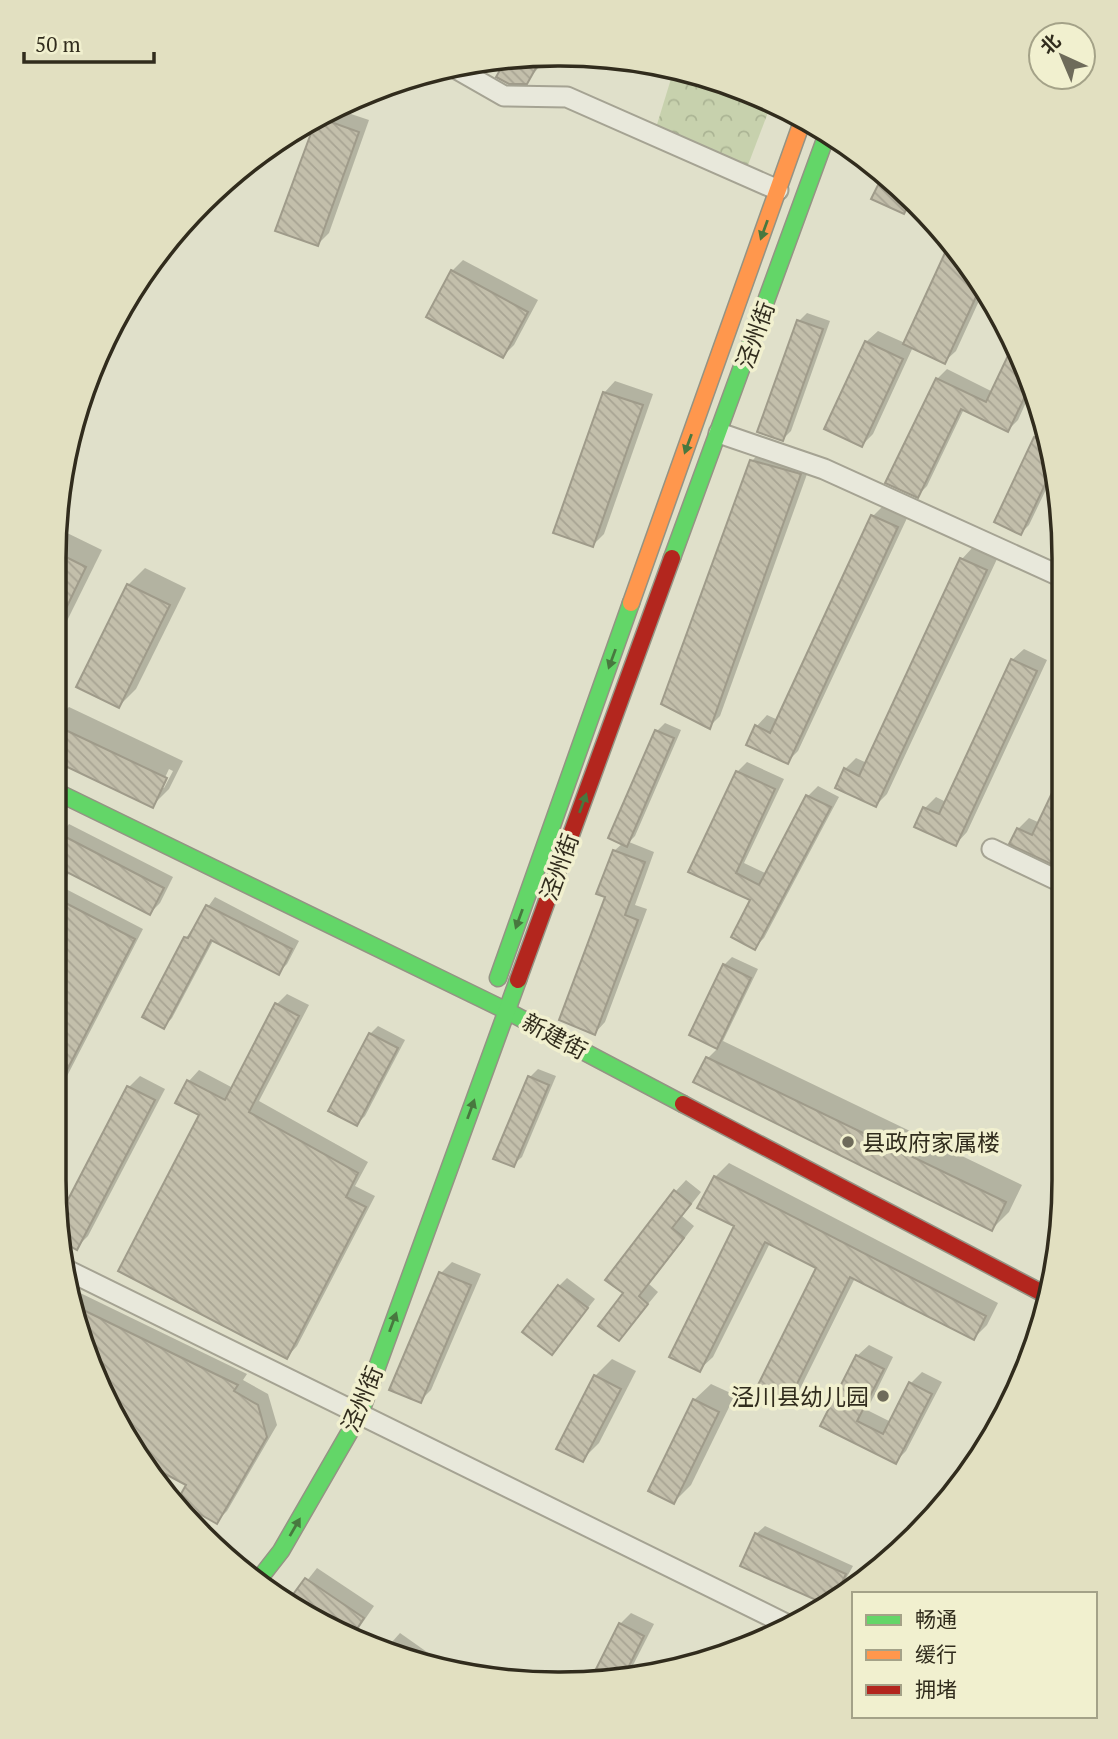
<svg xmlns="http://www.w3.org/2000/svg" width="1118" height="1739" font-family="'PT Serif','Noto Sans SC',serif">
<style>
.park{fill:url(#park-crowns)}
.shadow{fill:#0003;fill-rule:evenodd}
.building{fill:url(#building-back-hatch);stroke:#9f9b8a;stroke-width:2}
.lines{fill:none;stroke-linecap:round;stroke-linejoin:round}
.street-casing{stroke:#a5a393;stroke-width:23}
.fast-casing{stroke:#949384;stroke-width:19}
.slow-casing{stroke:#949384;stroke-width:19}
.jam-casing{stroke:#949384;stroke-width:19}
.street{stroke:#e8e8db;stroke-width:19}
.fast{stroke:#63d668;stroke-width:16}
.slow{stroke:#ff974d;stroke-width:16}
.jam{stroke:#b3261e;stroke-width:16}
.oneway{fill:#48783f}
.poi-dot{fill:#6e6b5a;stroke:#f1f0cf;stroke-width:2.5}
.labels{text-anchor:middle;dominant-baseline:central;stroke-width:7;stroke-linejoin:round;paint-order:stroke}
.street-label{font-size:23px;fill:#312c1d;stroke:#f1f0cf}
.poi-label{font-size:23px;fill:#312c1d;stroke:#f1f0cf;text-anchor:start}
.rim{fill:none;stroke:#312c1d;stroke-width:3.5}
</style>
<defs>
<pattern id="park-crowns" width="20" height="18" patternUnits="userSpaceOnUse" patternTransform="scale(1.75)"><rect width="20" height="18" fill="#c7d1ad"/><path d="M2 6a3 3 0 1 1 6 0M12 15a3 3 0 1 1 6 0" fill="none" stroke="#abb494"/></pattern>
<pattern id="building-back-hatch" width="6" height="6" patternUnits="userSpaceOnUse" patternTransform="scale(1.75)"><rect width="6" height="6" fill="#c3bfab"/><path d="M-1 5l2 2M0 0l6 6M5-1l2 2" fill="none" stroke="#a8a493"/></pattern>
</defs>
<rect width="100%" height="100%" fill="#e0e0ca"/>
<path class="park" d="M674,69l16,3 82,30 -24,63 -93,-34z"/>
<g class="shadow">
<path d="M548,57l-22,25 -17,-24z"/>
<path d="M336,109l33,11 -40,113 -11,11 -1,-127z"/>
<path d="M951,244l33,46 -28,61 -12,11 -31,-15 -40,87 -11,11 4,-103 12,-11 27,12z"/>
<path d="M463,260l75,40 -24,45 -11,11 -51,-85z"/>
<path d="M807,313l23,8 -39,110 -8,8 16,-118z"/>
<path d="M1014,347l19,40 -15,33 -10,10 -44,-21 -37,77 -10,10 20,-117 10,-10 46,23z"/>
<path d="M615,381l38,13 -49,140 -11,11 11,-152z"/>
<path d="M1044,430l9,45 -24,50 -8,8 15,-95z"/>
<path d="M763,449l48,14 -91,253 -11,11 43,-266z"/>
<path d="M884,505l24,11 -110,235 -11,11 -31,-35 11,-12 11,5 95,-204z"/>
<path d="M61,530l41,20 -44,89v-106z"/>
<path d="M973,547l24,12 -110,235 -11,11 -31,-36 11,-11 11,5 95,-204z"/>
<path d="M145,568l41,20 -50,101 -17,17 9,-121z"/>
<path d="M1024,649l23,11 -80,172 -11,12 -31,-36 11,-11 10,5 66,-142z"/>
<path d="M69,707l114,54 -14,28 -16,16 -96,-45v-42zM169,769l4,2 -9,17h-4z"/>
<path d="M665,723l16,7 -46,106 -6,6 25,10 -19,53 12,4 -42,113 -10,11 19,-182 9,-8 34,-112z"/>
<path d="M747,762l37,17 -40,84 23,11 41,-78 10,-10 21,11 -75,141 -10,10 -2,-49 -62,-28 47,-99z"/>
<path d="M1062,776l-1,75 -10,11 -33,-33 11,-11 11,5z"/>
<path d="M69,824l104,53 -13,26 -10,10 -80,-42 -8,16 81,42 -78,151 -10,10 1,-250z"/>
<path d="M215,897l84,44 -12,23 -9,9 -64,-34 -42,79 -8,9 22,-89z"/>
<path d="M732,957l26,12 -35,72 299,144 -13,27 -17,17 -284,-171 10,-10 -27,-13 33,-70z"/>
<path d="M287,994l22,11 -50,96 109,61 -13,24 20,10 -78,150 -10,11 -98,-276 10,-11 34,18 44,-84z"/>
<path d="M378,1026l27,14 -40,76 -8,8 13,-90z"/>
<path d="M538,1069l18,7 -34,81 -9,8 17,-88z"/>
<path d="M140,1076l25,13 -77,147 -11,11 -13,-6 -3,-23 68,-131z"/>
<path d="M729,1163l269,140 -11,22 -13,13 -119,-60 -57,115 -13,13 34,-138 -49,-25 -57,114 -14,13 37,-144 -21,-49z"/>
<path d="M686,1180l15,12 -19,24 12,10 -45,58 9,8 -39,47 6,-46 50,-101z"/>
<path d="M1060,1225l-1,20 -2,11 -11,-5z"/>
<path d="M452,1262l29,12 -50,116 -11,11 21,-128z"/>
<path d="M567,1278l28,21 -43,54 7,-67z"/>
<path d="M72,1289l175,85 -4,6 25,14 9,31 -50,86 -10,10 -28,-37 -51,-26 -57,-116z"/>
<path d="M869,1345l24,12 -26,53 24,12 20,-39 11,-11 20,10 -36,69 -11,11 -73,-37 35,-69z"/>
<path d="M612,1359l24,12 -37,72 -17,17 13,-84z"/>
<path d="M711,1384l24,11 -44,90 -17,17 20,-102z"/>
<path d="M765,1526l88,40 -20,36 -4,2 -87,-39 14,-31z"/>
<path d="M317,1568l57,38 -20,29 -63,-34z"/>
<path d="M631,1613l23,11 -25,49 -35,4 26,-53z"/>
<path d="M400,1633l51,36 -55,-11 -12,-7z"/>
</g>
<g class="building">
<path d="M542,57l-15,27h-18l-13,-7 11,-19z"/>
<path d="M317,117l42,15 -41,114 -43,-15z"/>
<path d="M883,175l28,25 -7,14 -33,-15z"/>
<path d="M950,242l31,44 -36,78 -42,-20z"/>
<path d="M451,270l77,42 -25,46 -77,-41z"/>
<path d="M797,320l26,9 -40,112 -26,-9z"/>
<path d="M865,341l38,18 -41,88 -38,-18z"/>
<path d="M1013,345l18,39 -23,48 -47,-23 -43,89 -33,-15 51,-105 50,24z"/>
<path d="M603,392l40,13 -50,142 -40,-14z"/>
<path d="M1034,437l12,6 6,27 -31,65 -27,-13z"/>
<path d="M750,460l51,14 -91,255 -49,-25z"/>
<path d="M871,515l27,12 -110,237 -42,-19 9,-20 15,8z"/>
<path d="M58,553l28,14 -28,58z"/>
<path d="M960,558l27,12 -111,237 -41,-19 9,-20 15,8z"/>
<path d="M127,584l43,21 -51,103 -43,-21z"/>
<path d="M1011,659l26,12 -81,175 -42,-19 9,-20 16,7z"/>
<path d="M57,726l110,52 -14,30 -96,-46z"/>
<path d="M655,730l19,8 -47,109 -19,-9z"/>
<path d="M736,771l39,18 -39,84 23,12 47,-90 25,12 -76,143 -24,-13 19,-37 -62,-28z"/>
<path d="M1062,772l-1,70 -10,22 -42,-20 8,-16 15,7z"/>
<path d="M56,832l108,56 -14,27 -83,-43 -11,20z"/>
<path d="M613,850l32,12 -20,53 13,5 -43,115 -36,-15 46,-123 -9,-3z"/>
<path d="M56,898l79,41 -80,154 1,-131z"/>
<path d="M206,905l86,44 -13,26 -68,-35 -47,89 -22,-12 42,-80 4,1z"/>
<path d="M723,964l28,14 -34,71 -28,-14z"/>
<path d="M275,1003l24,13 -50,96 109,61 -12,24 20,10 -79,152 -169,-88 81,-156 -24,-12 12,-23 38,20z"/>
<path d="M369,1033l29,15 -41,78 -29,-15z"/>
<path d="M706,1057l300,145 -14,29 -299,-149z"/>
<path d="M528,1076l21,9 -35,82 -21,-8z"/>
<path d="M127,1086l28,14 -78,150 -12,-7 -5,-28z"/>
<path d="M714,1176l272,140 -12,24 -124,-63 -65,131 -31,-15 62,-125 -51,-26 -65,130 -31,-15 65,-131 -37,-18z"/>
<path d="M674,1190l17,14 -19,24 12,10 -45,58 9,8 -29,37 -21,-15 25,-33 -18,-13z"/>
<path d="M439,1272l32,13 -50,118 -32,-13z"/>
<path d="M558,1285l30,23 -36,47 -30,-23z"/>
<path d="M75,1306l163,79 -4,6 24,14 9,32 -50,87 -40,-23 9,-16 -47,-25 -58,-118z"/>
<path d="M856,1355l28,14 -27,52 26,13 26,-52 23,12 -36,70 -76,-38z"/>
<path d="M594,1375l27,14 -38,73 -27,-13z"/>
<path d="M693,1399l26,13 -45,92 -26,-13z"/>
<path d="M755,1533l91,41 -13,28 -6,3 -87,-39z"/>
<path d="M305,1578l59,40 -11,17 -64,-35z"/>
<path d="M619,1623l25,13 -19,38 -33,3z"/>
</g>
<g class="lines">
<g class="street-casing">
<g id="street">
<path d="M455,68l49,28 63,1 211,93"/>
<path d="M719,433l105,36 238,108"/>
<path d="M992,849l69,33"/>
<path d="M69,1271l717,353"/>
</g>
</g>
<g class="fast-casing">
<g id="fast">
<path d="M672,558l155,-424"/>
<path d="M57,792l450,219 176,93"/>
<path d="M498,978l133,-375"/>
<path d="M256,1583l25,-32 79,-137 158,-434"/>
</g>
</g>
<g class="slow-casing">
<path id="slow" d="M631,603l172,-484"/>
</g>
<g class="jam-casing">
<g id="jam">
<path d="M518,980l154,-422"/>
<path d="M683,1104l363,191"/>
</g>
</g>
<use href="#street" class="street"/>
<use href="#fast" class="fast"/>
<use href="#slow" class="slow"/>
<use href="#jam" class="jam"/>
</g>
<defs><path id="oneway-solid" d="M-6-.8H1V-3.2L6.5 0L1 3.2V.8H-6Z" transform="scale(1.75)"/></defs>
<g class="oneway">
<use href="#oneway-solid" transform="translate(764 230) rotate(110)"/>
<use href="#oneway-solid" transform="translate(688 444) rotate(110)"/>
<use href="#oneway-solid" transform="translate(612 659) rotate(110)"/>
<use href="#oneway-solid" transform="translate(583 803) rotate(-70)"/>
<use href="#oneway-solid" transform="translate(519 919) rotate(110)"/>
<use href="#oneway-solid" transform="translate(471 1109) rotate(-70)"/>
<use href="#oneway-solid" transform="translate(393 1322) rotate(-70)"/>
<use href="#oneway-solid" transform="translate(295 1527) rotate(-60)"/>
</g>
<g class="poi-dot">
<circle cx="848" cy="1142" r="7"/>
<circle cx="883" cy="1396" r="7"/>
</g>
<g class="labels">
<g class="street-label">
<text transform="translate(755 335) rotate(-70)">泾州街</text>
<text transform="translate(559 867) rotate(-70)">泾州街</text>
<text transform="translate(555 1036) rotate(28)">新建街</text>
<text transform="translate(362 1399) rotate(-67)">泾州街</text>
</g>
<g class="poi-label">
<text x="862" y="1142">县政府家属楼</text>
<text x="869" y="1396" text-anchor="end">泾川县幼儿园</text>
</g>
</g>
<path d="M0 0H1118V1739H0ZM558 66H560A492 492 0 0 1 1052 558V1180A492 492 0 0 1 560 1672H558A492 492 0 0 1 66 1180V558A492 492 0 0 1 558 66Z" fill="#e2e0c1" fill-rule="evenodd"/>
<path class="rim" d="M558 66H560A492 492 0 0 1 1052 558V1180A492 492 0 0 1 560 1672H558A492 492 0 0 1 66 1180V558A492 492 0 0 1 558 66Z"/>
<rect x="852" y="1592" width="245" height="126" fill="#f1f0cf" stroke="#a4a288" stroke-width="2"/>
<rect x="866" y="1615" width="35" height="10" fill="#63d668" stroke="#a4a288" stroke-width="2"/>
<text x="915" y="1627" font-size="21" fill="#312c1d">畅通</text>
<rect x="866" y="1650" width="35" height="10" fill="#ff974d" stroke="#a4a288" stroke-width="2"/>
<text x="915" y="1662" font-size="21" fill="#312c1d">缓行</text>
<rect x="866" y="1685" width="35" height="10" fill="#b3261e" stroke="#a4a288" stroke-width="2"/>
<text x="915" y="1697" font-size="21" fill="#312c1d">拥堵</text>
<g transform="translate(1062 56) rotate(316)"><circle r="33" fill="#f1f0cf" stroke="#a4a288" stroke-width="2"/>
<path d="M0-5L12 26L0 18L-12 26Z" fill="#6e6b5a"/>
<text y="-10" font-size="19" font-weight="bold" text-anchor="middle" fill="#312c1d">北</text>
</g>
<path d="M24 52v10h130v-10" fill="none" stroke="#312c1d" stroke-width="3.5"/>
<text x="35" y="52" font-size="21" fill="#312c1d" stroke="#f1f0cf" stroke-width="5" paint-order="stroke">50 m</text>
</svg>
